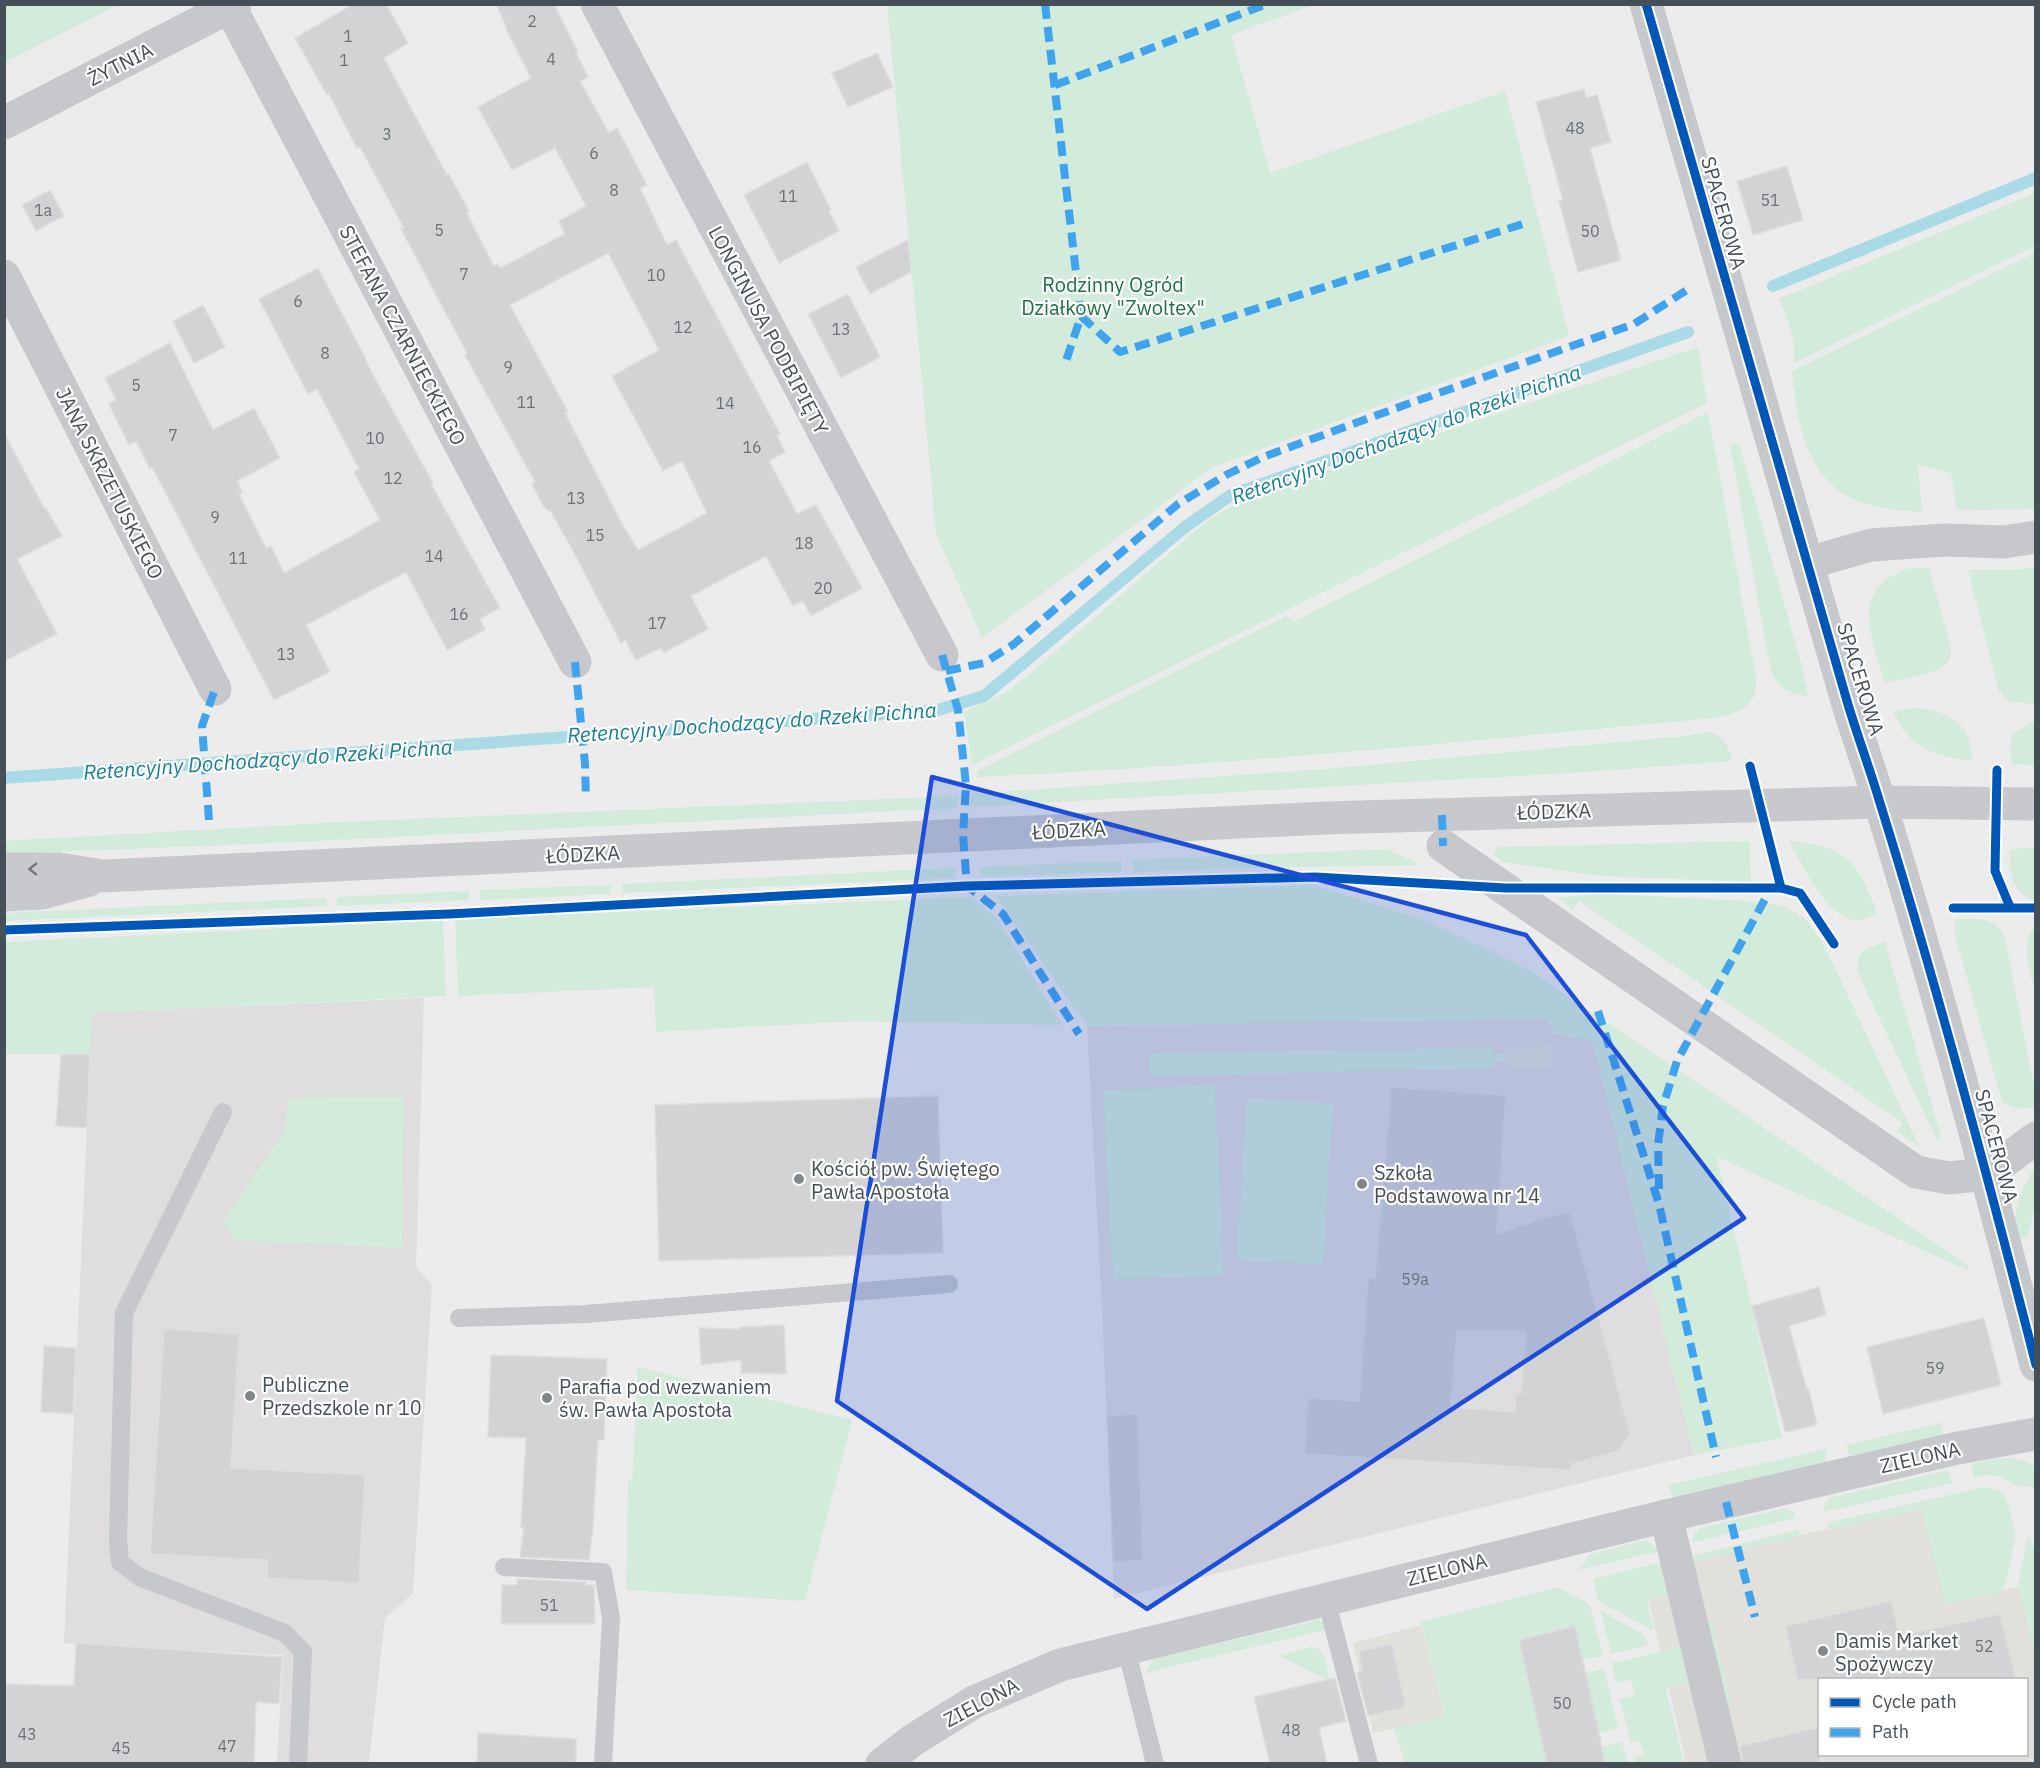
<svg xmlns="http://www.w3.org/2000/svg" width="2040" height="1768" font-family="'IBM Plex Sans',sans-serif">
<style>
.commercial{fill:#e2e0da;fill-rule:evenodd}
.education{fill:#dfdddd}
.green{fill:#d2ebda}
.sand{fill:#e4e1db}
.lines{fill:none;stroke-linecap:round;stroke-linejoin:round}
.stream{stroke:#a9dae6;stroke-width:12}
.building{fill:#d3d3d5;stroke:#dededf;stroke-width:1.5;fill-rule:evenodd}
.service{stroke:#c6c8cb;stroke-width:18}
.minor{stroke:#c6c8cb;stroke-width:33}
.secondary{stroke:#c7c9cc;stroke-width:33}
.quiet{stroke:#3fa4ed;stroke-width:8;stroke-dasharray:15 8;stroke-linecap:butt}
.cycleway-casing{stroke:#fff;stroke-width:13}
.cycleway{stroke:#0057b8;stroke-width:9}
.oneway{stroke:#727a80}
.marked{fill:#1d4ed8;fill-opacity:0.2;stroke:#1d4ed8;stroke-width:4.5;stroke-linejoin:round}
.poi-dot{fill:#80868b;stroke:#fff;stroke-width:2}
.labels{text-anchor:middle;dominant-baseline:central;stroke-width:4.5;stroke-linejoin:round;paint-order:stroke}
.number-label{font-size:16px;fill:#6a7278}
.street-label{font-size:20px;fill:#454f57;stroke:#fff}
.park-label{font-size:20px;fill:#1d7145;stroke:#fff}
.poi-label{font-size:20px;fill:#454f57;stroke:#fff;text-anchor:start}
.water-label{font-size:21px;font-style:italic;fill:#178098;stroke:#fff}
</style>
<rect width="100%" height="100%" fill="#edecec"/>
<g class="commercial">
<path d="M1928,1506l21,96 79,-17 8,24 -1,154h-349l-44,-192zM1820,1680h206v74h-206z"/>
<path d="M1421,1625l24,92 -72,16 -20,-90z"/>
</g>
<g class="education">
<path d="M424,998l-8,269 16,18 -19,308 -28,25 -16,145h-92l6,-108 -219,-12 28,-630z"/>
<path d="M1549,1018l4,15 40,8 101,414 -580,144 -11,-271 -16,-302z"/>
</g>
<g class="green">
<path d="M5,4h113v1l-113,57z"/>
<path d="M887,5h426l-82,30 39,138 235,-82 64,245 -356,131 -231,171 -46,-105z"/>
<path d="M2035,193v53l-241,117c1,-26 -4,-40 -15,-64z"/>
<path d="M2035,253v256l-78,1 -6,-37 -33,-8 4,47c-21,-1 -44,-3 -64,-11 -52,-21 -62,-81 -66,-130z"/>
<path d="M1698,347l9,56 -735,362 -8,-53 43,-20 19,-15 182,-157 31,-18 30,-12z"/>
<path d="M1708,412l48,266c1,30 -18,35 -43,40 -245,23 -490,48 -736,59v-6l309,-155 9,5z"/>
<path d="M1739,444l65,230 4,23c-21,-5 -31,-8 -38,-30l-40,-222z"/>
<path d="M2035,567v137l-24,-2 -12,-10 -31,-122h43z"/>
<path d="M1910,568h19l22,80c0,4 0,10 -3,14 -9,13 -47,17 -63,20 -14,-45 -36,-95 25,-114z"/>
<path d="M1915,708c18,0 46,9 53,29 3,7 3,16 4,24 -41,-6 -61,-12 -79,-50z"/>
<path d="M2031,723h4v42l-23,-1 -2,-19 3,-11z"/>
<path d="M1708,732c17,5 21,13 24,29l-161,12 -602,34 2,-13 355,-25 359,-33z"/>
<path d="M959,796l-3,12 -659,34 -292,12v-13l336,-19z"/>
<path d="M1750,841l1,41 -150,-6 -98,-14 -10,-8 6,-7z"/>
<path d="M1789,841c58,5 69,19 88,73 -8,3 -16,7 -23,6 -28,-3 -53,-58 -65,-79z"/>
<path d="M2025,848h10v53c-24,-9 -25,-27 -26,-51z"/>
<path d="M1387,849l35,16 -188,3 -100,4 -2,-12z"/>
<path d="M1121,861v11l-140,5 -1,-10z"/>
<path d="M955,868l1,10 -333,15 -1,-9z"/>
<path d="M610,885l1,9 -131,6v-10z"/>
<path d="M1314,885l113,36 102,49 439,295 1,6 -252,-114 65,281 -88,17 -102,-414 -39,-8 -4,-15 -462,8 -91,-130z"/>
<path d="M469,891v9l-132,6v-9z"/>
<path d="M1596,893l169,9c36,8 42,15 61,47l93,197 -22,-14 6,-9 -324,-222 -7,9 -14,-12z"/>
<path d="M971,897l25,20 66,108 -207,-4 -199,11 -2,-45 -196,9 -3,-77z"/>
<path d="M327,898v8l-322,15v-8z"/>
<path d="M1956,919c22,0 38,-4 49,19l30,153v16l-17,2 -16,-7 -46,-163 -2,-11z"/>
<path d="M443,920l3,76 -353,17 -3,41h-85v-112z"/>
<path d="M2035,927v64c-4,-19 -17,-48 0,-64z"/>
<path d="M1885,942l56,195 -4,3 -79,-167c-3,-24 7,-24 27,-31z"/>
<path d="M1493,1047l1,7h11l1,7h-12v7l-344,8 -1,-22z"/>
<path d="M1215,1085l9,190 -111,5 -10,-189z"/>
<path d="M404,1097l-2,151 -168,-8 -11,-19 61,-89 5,-34z"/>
<path d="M1247,1098l86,6 -10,161 -87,-5z"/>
<path d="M2035,1167v36l-7,34 -12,3c-5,-27 4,-50 19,-73z"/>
<path d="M638,1367l214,53 -47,181 -179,-11 2,-109h4z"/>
<path d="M1941,1423l2,12 -93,21 -4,-11z"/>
<path d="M1826,1449l-1,14 -151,35 -6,-13z"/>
<path d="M2002,1458c13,0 24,1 33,10v20l-20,-3 -17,-9 -12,-1 -12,3 -3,-14z"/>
<path d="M1949,1470l3,13 -128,29 1,-9 8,-6z"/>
<path d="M1985,1487l16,5 5,7 10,35 -10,49 -4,7 -6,4 -51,10 -24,-95 -93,21 -1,-4 3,-4z"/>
<path d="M1785,1508l8,4 2,6 -104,25 4,-11 6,-4z"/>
<path d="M1798,1530l2,6 -108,26 -1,-6z"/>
<path d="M2030,1537l6,19 -1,100 -17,-71 9,-47z"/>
<path d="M1646,1540l14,11 -82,19 13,-16z"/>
<path d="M1667,1561l2,34 -22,6 7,30 -56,-30 -5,-22z"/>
<path d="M1558,1587l32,18 13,51 -21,4 -8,-34 -55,14 28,123h-142l-11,-35 51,-11 -24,-95z"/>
<path d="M1601,1611l41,23 8,11 -39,9z"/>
<path d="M1319,1620l5,3 4,6 -183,44 8,-14z"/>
<path d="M1712,1621l19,82 -6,1 -19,-82z"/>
<path d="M1687,1646l3,36 -24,6 18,75h-48l-2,-6 10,-2 -4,-15 -9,3 -11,-44 15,-4 -4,-16 -15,4 -4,-20z"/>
<path d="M1312,1647c15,2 15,22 17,34l-49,-25z"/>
<path d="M1604,1669l14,59 -19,5 -14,-60z"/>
<path d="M1622,1742l5,21h-22l-3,-16z"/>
</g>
<path class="sand" d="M1552,1047v18l-46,1 -1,-18z"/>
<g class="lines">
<g class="stream">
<path d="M1773,286l263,-108"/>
<path d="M4,778l934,-68 46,-14 201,-169 46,-32 457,-163"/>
</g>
</g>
<g class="building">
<path d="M353,4h33l22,39 -24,15 63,117 2,-1 20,37 -3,1 28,54 4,-2 2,4 65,-34 -6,-13 27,-15 -31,-58 -43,22 -34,-63 53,-29 -26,-51 1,-1 -10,-22h58l24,48 -2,1 12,24 -8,4 29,52 8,-5 30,57 -7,3 27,57 9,-5 104,194 -3,2 8,16 -16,9 28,53 19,-9 46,83 -51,28 -8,-15 -10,5 -27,-50 -75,40 17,33 -44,24 -3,-5 -25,12 -11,-20 -4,3 -50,-96 -20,-35 -7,-5 -12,-23 3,-2 -70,-127 2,-2 -66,-124 3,-1 -44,-81 -3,1 -28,-54 -2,1 -32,-57zM608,253l51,97 -47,26 51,95 19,-10 25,52 -69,37 -16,-26 -57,-111 3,-1 -58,-107z"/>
<path d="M877,53l16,34 -45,20 -16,-34z"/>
<path d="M1584,89l2,9 11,-3 14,47 -21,6 31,112 -43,12 -19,-71 4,-1 -27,-98z"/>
<path d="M807,162l24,48 -2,1 10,20 -60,32 -35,-68z"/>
<path d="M1787,166l16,54 -50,15 -16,-54z"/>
<path d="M50,190l14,26 -28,15 -14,-26z"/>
<path d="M908,240l3,32 -41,22 -14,-27z"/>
<path d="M318,268l49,93 -1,1 67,121 -2,1 69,124 -20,11 5,11 -38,20 -41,-78 -100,53 24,47 -56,28 -122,-233 -2,2 -14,-28 -7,4 -20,-41 7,-4 -11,-22 65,-35 43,87 41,-22 26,50 -43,23 5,11 -3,2 27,54 5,-2 13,27 96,-53 -26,-48 5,-3 -42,-80 -9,5 -49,-95z"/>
<path d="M848,294l32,63 -39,21 -33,-64z"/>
<path d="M203,305l22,42 -31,16 -21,-42z"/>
<path d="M4,433l40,75 1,-1 17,29 -45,23 40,75 -53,27z"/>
<path d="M90,1054l-3,74 -31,-2 5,-71z"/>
<path d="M1391,1087l115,8 -9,139 41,-15 32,-8 60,222 -11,18 -47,13 -1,6 -267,-16 4,-56 51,3 9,-124 7,1zM1457,1331l69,1 -5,61h-5l-1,19 -64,-5z"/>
<path d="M938,1096l5,157 -284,8 -4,-156z"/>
<path d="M1819,1287l7,28 -37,11 18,64h2l8,35 -32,7 -33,-126z"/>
<path d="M1984,1318l17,67 -118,29 -16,-67z"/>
<path d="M784,1325l2,49 -45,-1v-13l-40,5 -2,-37 41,1v-2z"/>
<path d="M164,1329l75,5 -8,134 134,7 -6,108 -92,-5 1,-18 -118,-6z"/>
<path d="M44,1346l32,2 -3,66 -32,-2z"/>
<path d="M491,1355l116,4 -3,81h-6l-5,87 -4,33 -69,-3 4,-30h-3l5,-89 -38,-1z"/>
<path d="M1138,1414l5,147 -30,1 -6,-147z"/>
<path d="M517,1579l69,3v3h8l1,39h-94l1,-39h15z"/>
<path d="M1891,1601l9,35 100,-22 16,66h-218l-13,-54z"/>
<path d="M1575,1626l24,107 6,31h-58l-28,-124z"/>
<path d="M76,1643l206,14 -3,47 -23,-2 -2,62h-250l2,-80 68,2z"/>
<path d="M1392,1644l14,63 -38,9 -11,-43 5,-1 -3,-21z"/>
<path d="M1335,1678l11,43 -27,7 8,36h-57l-16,-67z"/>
<path d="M1820,1727v37h-77l-3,-18z"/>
<path d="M478,1733l98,6v25h-99z"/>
</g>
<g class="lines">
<g class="service">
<path d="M223,1112l-99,201 -6,227 2,22 19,15 146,56 18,19 -5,112"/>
<path d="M459,1318l127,-4 363,-30"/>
<path d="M504,1567l99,5 8,46 -8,146"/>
<path d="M1326,1599l43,165"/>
<path d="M1126,1648l29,116"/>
</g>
<g class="minor">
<path d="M597,4l345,651"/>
<path d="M1646,4c67,233 134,465 201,697 10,34 23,68 33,102 58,186 108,374 156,562"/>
<path d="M230,7l345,655"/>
<path d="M4,123l231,-119"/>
<path d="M4,276l211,413"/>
<path d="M1808,563l63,-18 74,-5 59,2 32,-5"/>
<path d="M1443,846l473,326 33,6 38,-4 49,-36"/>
<path d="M1666,1516l59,248"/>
<path d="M882,1764l31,-24 61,-38 86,-37 606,-149 292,-68 78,-14"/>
</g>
<g class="secondary">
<path d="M4,869h55l44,7 1223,-58 554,-16 156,2"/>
<path d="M4,895l38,-2 47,-13"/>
</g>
<g class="quiet">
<path d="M1045,4l36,312 -17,51"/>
<path d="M1055,85l212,-81"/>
<path d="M1081,316l39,36 409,-130"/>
<path d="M942,655l16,55 8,75 -3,50 4,51 36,28 76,120"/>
<path d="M575,662l10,102 1,35"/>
<path d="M946,671l38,-8 30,-19 164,-140 48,-29 37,-18 139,-51 232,-82 56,-36"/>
<path d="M1442,815l1,31"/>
<path d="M209,820l-7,-94 13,-37"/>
<path d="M1598,1011l61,193 57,253"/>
<path d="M1659,1189l-1,-44 5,-39 14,-45 94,-173"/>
<path d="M1726,1502l29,115"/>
</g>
<g class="cycleway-casing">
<g id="cycleway">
<path d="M1646,4c67,233 134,465 201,697 10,34 23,68 33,102 58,186 108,374 156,562"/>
<path d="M1750,766l31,122 19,5 34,51"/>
<path d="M1997,770l-2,101 15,36"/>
<path d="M1953,908h83"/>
<path d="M4,930l445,-16 518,-28 348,-9 190,11h276"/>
</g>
</g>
<use href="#cycleway" class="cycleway"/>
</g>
<defs><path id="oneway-chevron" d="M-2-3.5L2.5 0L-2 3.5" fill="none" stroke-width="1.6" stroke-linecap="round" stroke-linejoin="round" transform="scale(1.5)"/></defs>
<use class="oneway" href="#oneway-chevron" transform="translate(33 869) rotate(180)"/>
<path class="marked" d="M932,777l594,158 218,283 -597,391 -310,-208z"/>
<g class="poi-dot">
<circle cx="799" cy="1179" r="6"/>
<circle cx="1362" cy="1184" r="6"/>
<circle cx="250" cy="1396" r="6"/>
<circle cx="547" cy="1398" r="6"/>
<circle cx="1823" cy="1651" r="6"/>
</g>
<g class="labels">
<g class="number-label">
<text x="532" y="21">2</text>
<text x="348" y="36">1</text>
<text x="551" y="59">4</text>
<text x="344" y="60">1</text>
<text x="1575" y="128">48</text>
<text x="387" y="134">3</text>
<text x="594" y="153">6</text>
<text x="614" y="190">8</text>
<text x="788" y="196">11</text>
<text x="1770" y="200">51</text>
<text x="43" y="210">1a</text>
<text x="439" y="230">5</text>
<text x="1590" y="231">50</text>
<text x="464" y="274">7</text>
<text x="656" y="275">10</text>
<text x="298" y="301">6</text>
<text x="683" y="327">12</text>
<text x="841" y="329">13</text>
<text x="325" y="353">8</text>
<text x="508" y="367">9</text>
<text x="136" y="385">5</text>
<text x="526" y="402">11</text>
<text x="725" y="403">14</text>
<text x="173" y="435">7</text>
<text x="375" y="438">10</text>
<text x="752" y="447">16</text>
<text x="393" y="478">12</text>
<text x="576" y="498">13</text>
<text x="215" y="517">9</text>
<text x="595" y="535">15</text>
<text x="804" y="543">18</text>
<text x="434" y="556">14</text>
<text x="238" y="558">11</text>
<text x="823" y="588">20</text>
<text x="459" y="614">16</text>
<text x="657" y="623">17</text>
<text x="286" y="654">13</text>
<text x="1415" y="1279">59a</text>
<text x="1935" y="1368">59</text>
<text x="549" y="1605">51</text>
<text x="1984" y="1646">52</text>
<text x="1562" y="1703">50</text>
<text x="1291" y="1730">48</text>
<text x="27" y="1734">43</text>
<text x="227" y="1746">47</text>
<text x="121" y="1748">45</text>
</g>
<g class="street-label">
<text transform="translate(120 64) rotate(-27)">ŻYTNIA</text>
<text transform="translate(1724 213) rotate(74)">SPACEROWA</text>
<text transform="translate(769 330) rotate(62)">LONGINUSA PODBIPIĘTY</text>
<text transform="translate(403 335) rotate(62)">STEFANA CZARNIECKIEGO</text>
<text transform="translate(110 483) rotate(63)">JANA SKRZETUSKIEGO</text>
<text transform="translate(1861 679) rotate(73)">SPACEROWA</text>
<text transform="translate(1554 811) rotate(-2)">ŁÓDZKA</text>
<text transform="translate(1069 830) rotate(-3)">ŁÓDZKA</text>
<text transform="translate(583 854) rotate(-3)">ŁÓDZKA</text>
<text transform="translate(1997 1146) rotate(75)">SPACEROWA</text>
<text transform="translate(1920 1457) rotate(-13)">ZIELONA</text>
<text transform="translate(1447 1569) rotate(-14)">ZIELONA</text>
<text transform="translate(981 1702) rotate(-28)">ZIELONA</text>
</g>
<g class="park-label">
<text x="1113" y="284">Rodzinny Ogród<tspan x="1113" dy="23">Działkowy "Zwoltex"</tspan></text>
</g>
<g class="poi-label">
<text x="811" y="1168">Kościół pw. Świętego<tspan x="811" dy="23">Pawła Apostoła</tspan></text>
<text x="1374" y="1172">Szkoła<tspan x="1374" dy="23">Podstawowa nr 14</tspan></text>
<text x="262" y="1384">Publiczne<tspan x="262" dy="23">Przedszkole nr 10</tspan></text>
<text x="559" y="1386">Parafia pod wezwaniem<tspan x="559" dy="23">św. Pawła Apostoła</tspan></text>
<text x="1835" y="1640">Damis Market<tspan x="1835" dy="23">Spożywczy</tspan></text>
</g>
<g class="water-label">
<text transform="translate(1406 434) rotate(-20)">Retencyjny Dochodzący do Rzeki Pichna</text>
<text transform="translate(752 722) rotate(-4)">Retencyjny Dochodzący do Rzeki Pichna</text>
<text transform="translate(268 759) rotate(-4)">Retencyjny Dochodzący do Rzeki Pichna</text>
</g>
</g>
<rect width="2040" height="1768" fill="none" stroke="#454f57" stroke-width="12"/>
<rect x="1818" y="1678" width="210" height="78" fill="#ffffff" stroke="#b5b9bc" stroke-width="1.5"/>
<rect x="1830" y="1698" width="30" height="9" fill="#0057b8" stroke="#b5b9bc" stroke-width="1.5"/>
<text x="1872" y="1708" font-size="18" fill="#454f57">Cycle path</text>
<rect x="1830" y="1728" width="30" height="9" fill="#3fa4ed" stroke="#b5b9bc" stroke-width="1.5"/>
<text x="1872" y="1738" font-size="18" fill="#454f57">Path</text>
</svg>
